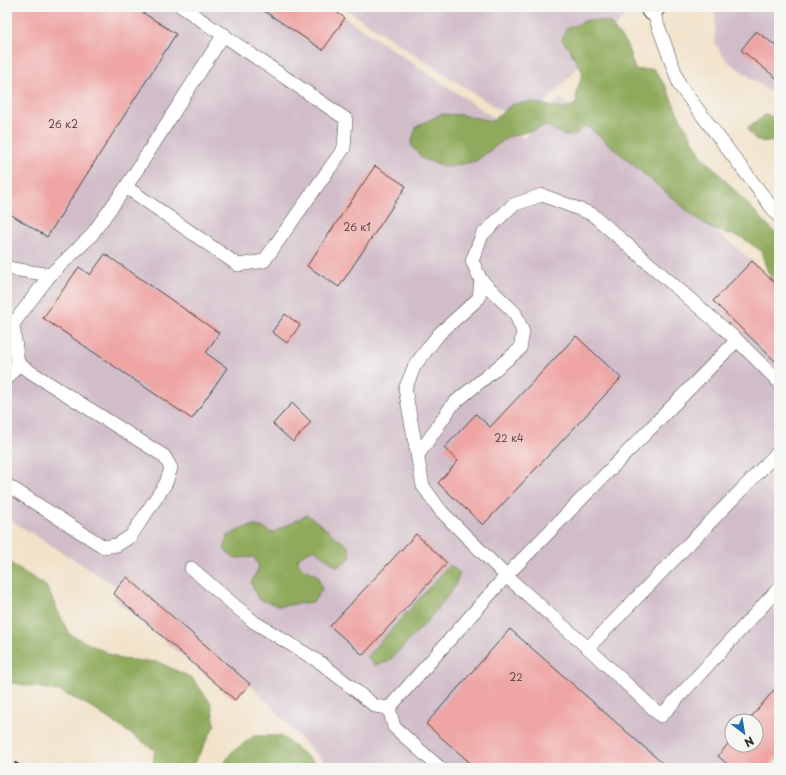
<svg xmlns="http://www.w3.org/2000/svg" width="786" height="775" font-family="'Playpen Sans',sans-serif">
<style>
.industrial{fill:#d1bdc9;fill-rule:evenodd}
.forest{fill:#8faa5c;stroke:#5d6a44}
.building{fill:#eea5a4}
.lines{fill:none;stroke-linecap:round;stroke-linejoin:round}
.lane-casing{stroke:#494643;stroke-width:14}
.street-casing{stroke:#494643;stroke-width:24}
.lane{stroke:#fff;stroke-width:13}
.street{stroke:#fff;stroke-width:22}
.rail{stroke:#2b2b2b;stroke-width:3;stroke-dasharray:6 3;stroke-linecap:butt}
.labels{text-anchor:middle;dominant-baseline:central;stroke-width:3;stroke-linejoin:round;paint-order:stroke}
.number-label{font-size:10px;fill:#5c4a49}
</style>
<rect width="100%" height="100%" fill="#f6f6f2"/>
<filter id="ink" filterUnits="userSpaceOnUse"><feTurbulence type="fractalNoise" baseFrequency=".025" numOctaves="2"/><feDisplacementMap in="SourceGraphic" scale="8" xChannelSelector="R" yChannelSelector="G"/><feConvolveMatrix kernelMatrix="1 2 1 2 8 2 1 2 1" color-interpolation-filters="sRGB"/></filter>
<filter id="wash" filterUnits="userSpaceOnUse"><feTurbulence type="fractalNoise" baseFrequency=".012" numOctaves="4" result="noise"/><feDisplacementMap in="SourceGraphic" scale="16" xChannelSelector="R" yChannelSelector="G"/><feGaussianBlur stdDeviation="0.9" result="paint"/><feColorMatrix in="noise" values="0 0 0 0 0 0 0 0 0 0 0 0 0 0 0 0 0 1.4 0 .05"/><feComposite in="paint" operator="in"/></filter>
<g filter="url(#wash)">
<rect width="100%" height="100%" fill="#f2e2c9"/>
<g class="industrial">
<path d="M7,7h322l195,131 36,-40 192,163 27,26v468l-11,13h-439l-79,-84 -15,16 -122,-102 7,-13 -2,2 -111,-69zM732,721h24v24h-24z"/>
<path d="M342,7h291l-109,119z"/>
<path d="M719,7h60v91l-53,-38 -11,-16v-32z"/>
</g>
<g class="forest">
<path d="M588,20l21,2 18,23 8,25 19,-1 12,18 12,27 23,41 78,82v49l-11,-13 -7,-22 -18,-13 -31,-9 -17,-12 -109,-92 -9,9 -12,2 -18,-10 -39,11 -32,24 -29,6 -24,-8 -12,-14 5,-18 25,-13 20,1 32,6 19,-17 19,-2 33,7 12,-5 1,-14 6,-17 -13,-23 -8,-10 4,-11z"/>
<path d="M765,115l14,3v24l-22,-1 -10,-12z"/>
<path d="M307,515c15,9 26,21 41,31l3,11 -14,10 -23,-18 -14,7 -3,6 7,7 14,7 4,14 -9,12 -34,4 -21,-7 -7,-16 8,-16 -5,-10 -20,1 -10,-9 4,-13c19,-10 25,-15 44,-3z"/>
<path d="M7,561l39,25 23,48 51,25 38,3 34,16 19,25 4,22 -20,37 -6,6h-37l3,-18 -67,-45 -29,-14 -52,-9z"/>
<path d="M450,565l10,8 -6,15 -30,37 -36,37 -14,3 -7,-9z"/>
<path d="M254,736h27l40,32h-100l11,-16z"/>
</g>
<g id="blocks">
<g class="building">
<path d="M7,7h127l42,27 -129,203 -40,-25z"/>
<path d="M258,7h71l16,11 -22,32z"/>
<path d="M756,31l23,17v32l-38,-30z"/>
<path d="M375,166l31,20 -67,101 -32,-21z"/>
<path d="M105,254l114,79 -13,20 21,15 -35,51 -149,-101 36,-51 11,8z"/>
<path d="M752,261l27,26v78l-66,-64z"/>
<path d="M285,314l15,11 -13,18 -15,-11z"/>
<path d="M576,336l45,42 -138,147 -45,-42 20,-22 -14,-13 32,-34 14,13z"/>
<path d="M292,403l19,19 -18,20 -20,-18z"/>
<path d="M416,534l31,29 -84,92 -33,-29z"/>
<path d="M127,577l123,107 -15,16 -121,-106 4,-7z"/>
<path d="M510,629l158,139h-192l-50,-44z"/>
<path d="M779,684v71l-11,13h-36l-14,-12 14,-17v6h24v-24h-8z"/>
</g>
</g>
</g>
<g filter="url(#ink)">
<use href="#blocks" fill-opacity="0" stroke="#494643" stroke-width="1"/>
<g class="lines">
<g class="lane-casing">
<g id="lane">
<path d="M649,7l3,2 28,77 99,131"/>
<path d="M126,187l112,78 26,-4 80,-113 2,-29 -164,-112"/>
<path d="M7,268l43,7"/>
<path d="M7,379l11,-15 -5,-40 37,-49 40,-38 36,-50 98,-153"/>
<path d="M779,382l-42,-42 -231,236 82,72 73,68 118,-128"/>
<path d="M418,455l35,-51 67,-55 3,-17 -8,-19 -34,-33"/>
<path d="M7,485l97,62 13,-2 14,-9 35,-53 5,-15 -7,-12 -146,-92"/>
<path d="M191,568l63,54 67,41 54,43 14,2"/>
<path d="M588,648l191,-197"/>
<path d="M440,768l-46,-41 -5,-19 117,-132 -65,-65 -18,-25 -18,-97 10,-24 24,-31 40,-36 2,-18 -9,-19 10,-26 31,-30 29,-10 50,19 145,126"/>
</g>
</g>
<g class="street-casing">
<path id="street" d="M652,9l2,-2"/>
</g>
<use href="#lane" class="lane"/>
<use href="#street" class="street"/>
<path class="rail" d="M7,758l15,10"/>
</g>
</g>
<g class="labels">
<g class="number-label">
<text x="63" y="123">26 к2</text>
<text x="357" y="226">26 к1</text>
<text x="509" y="437">22 к4</text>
<text x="516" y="676">22</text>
</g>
</g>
<rect width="786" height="775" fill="none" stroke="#f6f6f2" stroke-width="24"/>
<g transform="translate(744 733) rotate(149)"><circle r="19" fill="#f6f6f2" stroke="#a5a5a2"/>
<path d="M0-3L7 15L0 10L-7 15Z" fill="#1f6fb2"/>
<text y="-6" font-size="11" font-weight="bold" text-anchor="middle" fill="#2b2b2b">N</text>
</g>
</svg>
